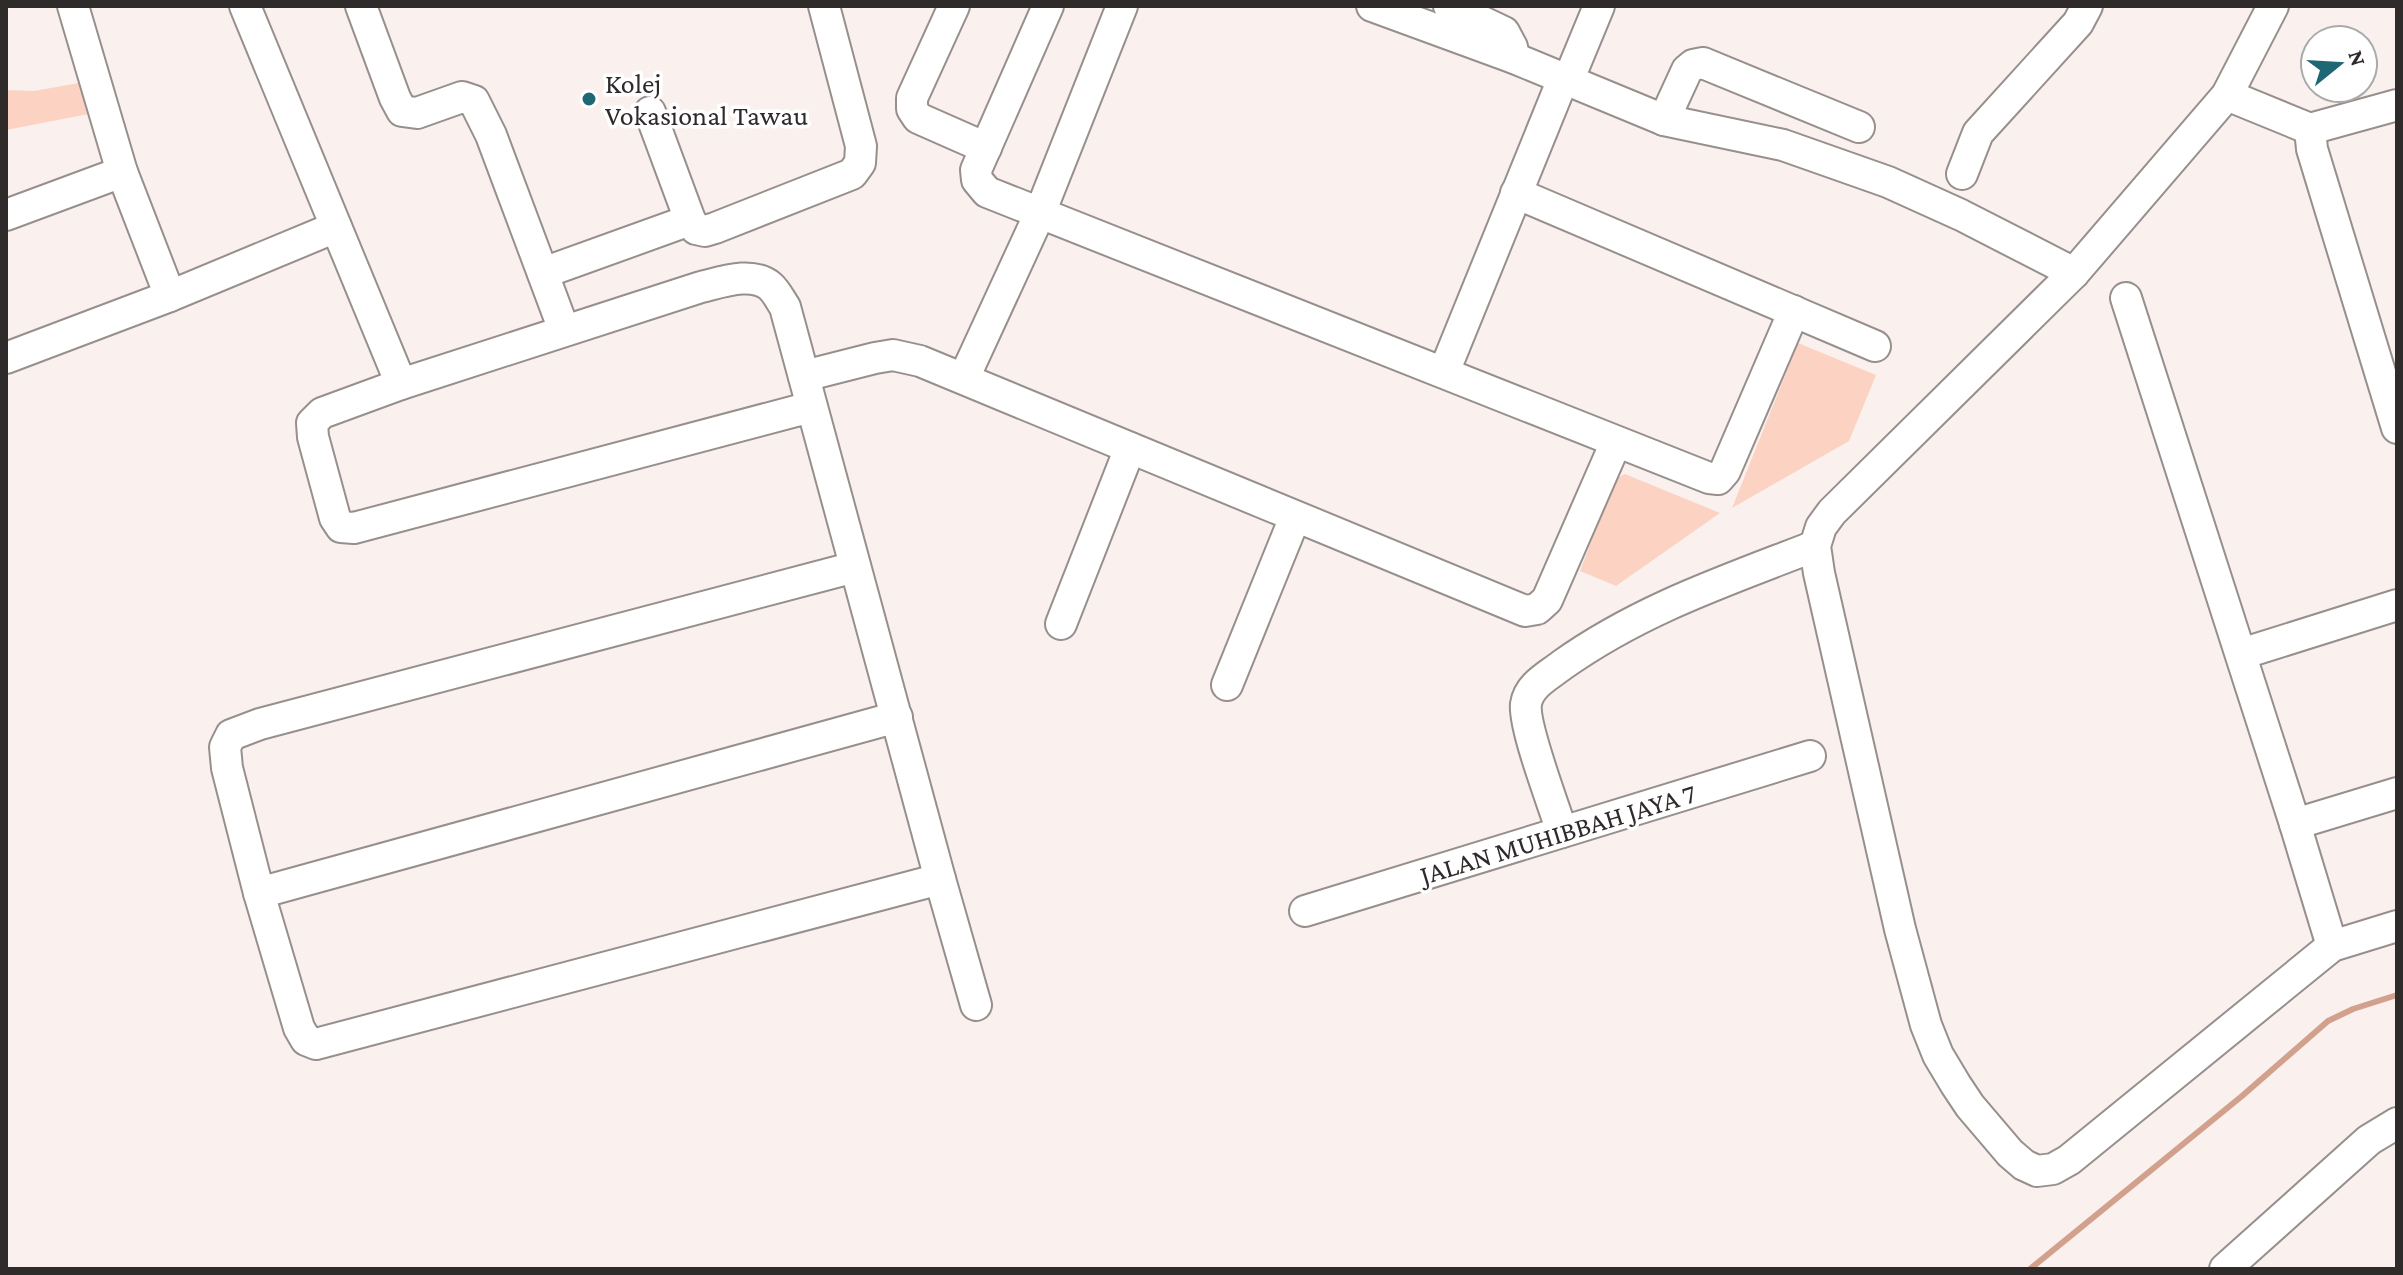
<svg xmlns="http://www.w3.org/2000/svg" width="2403" height="1275" font-family="'Crimson Pro',serif">
<style>
.green{fill:#fcd3c3}
.lines{fill:none;stroke-linecap:round;stroke-linejoin:round}
.stream{stroke:#d2a18e;stroke-width:6}
.minor-casing{stroke:#978f8c;stroke-width:34}
.minor{stroke:#fff;stroke-width:30}
.poi-dot{fill:#206776;stroke:#fff;stroke-width:3}
.labels{text-anchor:middle;dominant-baseline:central;stroke-width:7;stroke-linejoin:round;paint-order:stroke}
.poi-label{font-size:28px;fill:#2e2b2a;stroke:#fff;text-anchor:start}
.street-label{font-size:28px;fill:#2e2b2a;stroke:#fff}
</style>
<rect width="100%" height="100%" fill="#faf1ee"/>
<g class="green">
<path d="M84,82l10,31 -88,17v-40l28,1z"/>
<path d="M1798,343l78,32 -27,66 -117,67z"/>
<path d="M1625,474l95,39 -104,73 -36,-15 35,-92z"/>
</g>
<g class="lines">
<path class="stream" d="M2030,1269l212,-173 86,-75 25,-12 44,-14"/>
<g class="minor-casing">
<g id="minor">
<path d="M73,6l49,166 48,124"/>
<path d="M245,6l156,378"/>
<path d="M361,6l34,92 7,13 15,2 45,-16 12,4 17,34 73,195"/>
<path d="M954,6l-42,92v11l6,9 68,30"/>
<path d="M1048,6l-72,164 1,10 10,12 722,286 9,1 7,-8 69,-160"/>
<path d="M1372,6l142,52 150,62 119,25 105,37 73,33 113,58"/>
<path d="M1449,6l55,26 8,15 2,11"/>
<path d="M2273,6l-46,89 -153,178 -242,239 -11,15 -6,19 4,27 81,356 26,96 12,30 18,30 14,21 40,47 14,12 13,6 16,-2 16,-9 263,-214 65,-20"/>
<path d="M1568,81l31,-75"/>
<path d="M2227,95l83,34 87,-24"/>
<path d="M650,112l40,108 6,9 9,2 10,-3 137,-54 8,-11 1,-17 -37,-140"/>
<path d="M1664,120l23,-50 6,-5 10,-2 156,64"/>
<path d="M2310,129l2,20 85,279"/>
<path d="M1962,174l16,-41 100,-110 9,-17"/>
<path d="M1516,193l359,153"/>
<path d="M6,215l116,-43"/>
<path d="M543,273l147,-53"/>
<path d="M2126,298l169,526 37,122"/>
<path d="M6,358l164,-62 166,-69"/>
<path d="M1444,372l119,-293"/>
<path d="M804,376l71,-18 18,-3 27,6 605,250 12,-2 10,-9 69,-158"/>
<path d="M964,378l76,-165 82,-207"/>
<path d="M811,407l-457,121 -13,-1 -6,-9 -22,-81 -1,-14 10,-10 79,-29 300,-97c21,-5 51,-16 69,-1 6,5 11,15 15,21l155,572 36,126"/>
<path d="M855,567l-595,157 -29,11 -6,12 2,21 32,125 40,135 7,12 10,4 624,-165"/>
<path d="M1061,624l69,-176"/>
<path d="M2241,654l156,-49"/>
<path d="M1227,685l68,-168"/>
<path d="M2295,824l102,-31"/>
<path d="M1562,832c-8,-26 -39,-106 -36,-128 3,-19 22,-28 36,-39 79,-56 163,-84 253,-119"/>
<path d="M259,893l638,-176"/>
<path d="M1305,911l505,-155"/>
<path d="M2225,1269l144,-129 28,-17"/>
</g>
</g>
<use href="#minor" class="minor"/>
</g>
<circle class="poi-dot" cx="589" cy="99" r="8"/>
<g class="labels">
<g class="poi-label">
<text x="605" y="83">Kolej<tspan x="605" dy="32">Vokasional Tawau</tspan></text>
</g>
<g class="street-label">
<text transform="translate(1558 834) rotate(-17)">JALAN MUHIBBAH JAYA 7</text>
</g>
</g>
<rect width="2403" height="1275" fill="none" stroke="#2e2b2a" stroke-width="16"/>
<g transform="translate(2339 64) rotate(72)"><circle r="38" fill="#ffffff" stroke="#abaaaa" stroke-width="2"/>
<path d="M0-6L14 30L0 20L-14 30Z" fill="#206776"/>
<text y="-12" font-size="22" font-weight="bold" text-anchor="middle" fill="#2e2b2a">N</text>
</g>
</svg>
